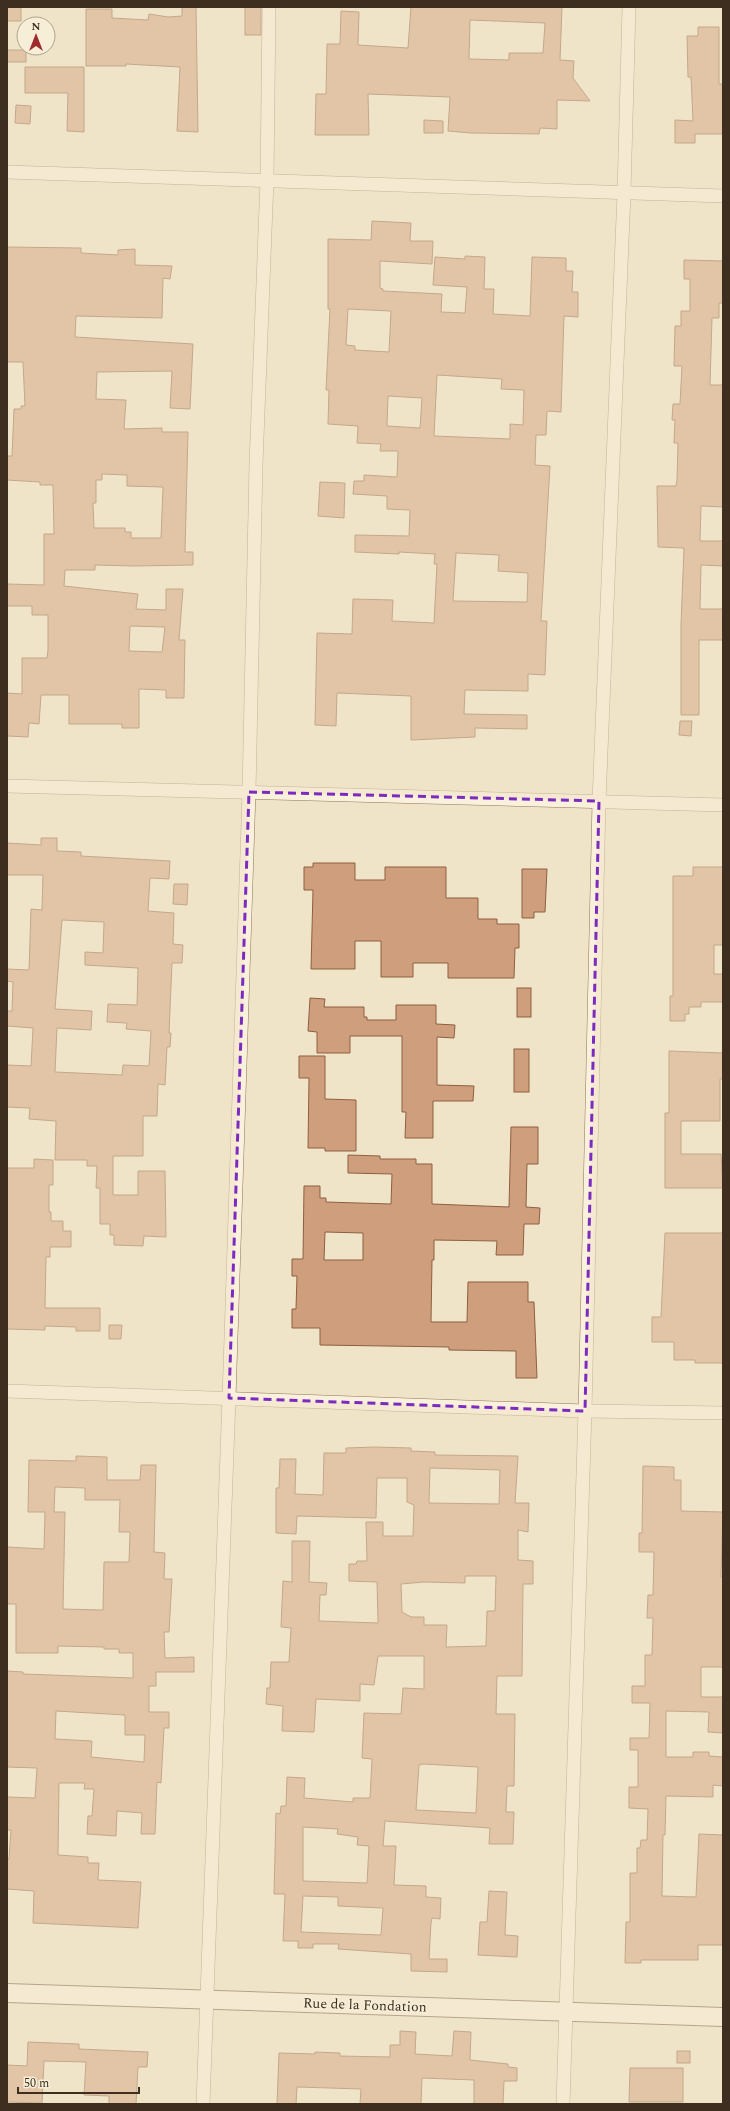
<svg xmlns="http://www.w3.org/2000/svg" width="730" height="2111" font-family="Spectral,serif">
<style>
.building{fill:#cf9f7d;stroke:#8d5f41;fill-rule:evenodd}
.lines{fill:none;stroke-linecap:round;stroke-linejoin:round}
.street-casing{stroke:#8d765c;stroke-width:14}
.secondary-casing{stroke:#6f573f;stroke-width:20}
.street{stroke:#faf1dc;stroke-width:13}
.secondary{stroke:#faf1dc;stroke-width:18}
.marked{fill:none;stroke:#7b2cbf;stroke-width:3;stroke-dasharray:8 5;stroke-linejoin:round}
.labels{text-anchor:middle;dominant-baseline:central;stroke-width:3;stroke-linejoin:round;paint-order:stroke}
.street-label{font-size:14px;fill:#3d2e20;stroke:#f7eed8}
</style>
<rect width="100%" height="100%" fill="#f0e4c8"/>
<g class="building">
<rect x="7" y="7" width="14" height="14"/>
<path d="M182,7h14l2,125 -21,-1 3,-64 -54,-3v2h-40v-57h26v9l36,2 1,-6 19,3 14,-1z"/>
<rect x="245" y="7" width="16" height="28"/>
<path d="M411,7h151l-2,53 14,1 -1,17 17,23 -33,-1v29l-17,-1 -1,6 -68,-1 -23,-2 2,-34 -82,-3 1,41h-54l1,-41h10l1,-50h13l1,-33 18,1 -1,33 50,3zM470,20l75,3 -2,30h-34v7l-40,-1z"/>
<path d="M698,27h21v57h4v50h-28v9h-20v-23l18,1 -2,-44h-3l-1,-41h11z"/>
<rect x="7" y="50" width="19" height="12"/>
<path d="M25,67h59v65l-17,-1 1,-38h-43z"/>
<path d="M16,105l15,1 -1,18 -15,-1z"/>
<path d="M424,120l19,1v12h-19z"/>
<path d="M372,221l39,2 -1,18h23l-1,23 -52,-3v27l3,1v2l59,3 -1,18 24,1 2,-26 -34,-2 2,-28 30,2v-3l20,1 -1,32h10l-1,25 37,2 2,-59 34,1v13h7l-1,21h6v25l-14,-1 -3,96 -14,-1 -1,24h-10l-1,30 15,1 -9,155h6l-2,54 -17,-1v17l-63,-1 -1,24 63,1v14l-52,-1v9l-64,3v-44l-74,-3 -1,33 -21,-1 2,-92 35,1 1,-35 40,1 -1,21 42,2 3,-59h-3l1,-10 -36,-2v2l-44,-2v-17l54,1 1,-26 -23,-1v-13l-34,-2 1,-13h10v-6l33,2 1,-26h-18l1,-7 -24,-1 1,-17 -30,-2 1,-34h-3l4,-81h-2v-70l43,1zM348,309l43,2 -2,41 -34,-2v-4l-9,-1zM437,375l65,4 -1,10 23,1 -1,35 -13,-1v15l-76,-3zM388,396l34,2 -2,30 -33,-2zM456,553l43,2 -1,16 30,2 -1,29 -74,-1z"/>
<path d="M7,247l74,1v5l37,2v-5l17,-1v16l37,1 -2,13 -7,-1 -1,40 -86,-2 -1,21 118,7 -3,65 -20,-1 2,-37 -75,1 -1,27 30,1 -2,29 38,-1v4h26l-3,120h8v13l-58,1 -40,-1v5h-30l-1,16 74,8 -2,15 30,1v-21h17l-4,51h6l-1,58h-18v-8l-27,-1v39h-17v-4h-53v-29h-28l-2,29 -10,-1 -1,14 -21,-1v-43l15,1v-36h25l1,-8v-35h-16v-9h-25v-22l37,1v-51h10l-1,-49h-13v-3l-33,-2v-24h5l2,-47h7v-3h4l-2,-44h-16zM102,474l25,1v11l36,1 -2,51h-30v-6h-6v-4h-31l-1,-25h3v-23h6zM130,626l35,1 -3,25 -33,-1z"/>
<path d="M684,260l39,1v42h-4v15h-7l-2,67h13v122l-22,-1 -1,35h23v25l-22,-1 -1,44h23v31h-24v75h-18v-91l3,-76 -26,-1 -1,-61h19l1,-6 1,-37h-4l1,-23h-3l1,-16h7l2,-38h-8l1,-40h6v-15h9v-32h-6z"/>
<path d="M320,482l25,1 -1,35 -26,-2z"/>
<path d="M680,721h12l-1,15 -12,-1z"/>
<path d="M41,838h16v13l24,1v4l89,5 -1,18 -19,-1 -2,33 26,2 -1,31 10,1 -1,18h-10l-3,70h2l-1,14h-3l-2,38 -7,-1 -1,32h-14v40h-30v39h25v-24h27l1,66 -22,-1 -1,10 -29,-1v-10h-4v-11h-10v-36h-4l1,-22h-10v-6h-32l1,-39 -27,-2 1,-11 -23,-1v-42l24,1 2,-38 -26,-2v-15h5l1,-29 -6,-1v-12l22,1 2,-61 11,1 1,-35h-36v-32l34,2zM62,920l42,2 -1,31 -18,-1v13l53,3 -1,37 -29,-1 -1,18 20,1 -1,6 25,2 -2,35 -26,-1 -1,10 -67,-3 2,-44 34,2 1,-19 -37,-2z"/>
<path d="M313,863h42v17h30v-13h61v31h32v21h19v5h22v24h-4l-1,30h-66v-15h-35v14h-32v-36h-26v28h-44l2,-79h-9v-23h9z"/>
<path d="M693,867h30v78h-9v29h9v28h-22v5h-12v7h-4v7h-15v-25h3v-120h20z"/>
<path d="M522,869h25l-2,43h-11v6h-12z"/>
<path d="M174,884h14l-1,21 -14,-1z"/>
<rect x="517" y="988" width="14" height="29"/>
<path d="M310,998l15,1 -1,8h40v10h3v3h29v-15h40v19l19,1 -1,13 -17,-1v48l37,1 -1,15h-40v37h-28l1,-26h-4v-76h-52v17h-33v-21l-9,-1z"/>
<rect x="514" y="1049" width="15" height="43"/>
<path d="M669,1051l54,2v26h-3v42h-39v33h40l2,34h-58v-75h4z"/>
<path d="M299,1056h26v43l31,1v51h-31v-3h-17l1,-70h-10z"/>
<path d="M511,1127h27v37h-11l-1,43 14,1 -1,16h-15l-1,31h-27l1,-14 -63,-1v20h-2l-1,62h36l1,-40h60v20h6l3,76h-21v-27l-67,-1v-3l-129,-2v-17h-28v-19h4l1,-33h-5v-17h11l1,-73h16v12h6v4l65,2 1,-30 -44,-1v-18l32,1v3h36v5h16v40l77,3zM325,1232l38,1v27h-39z"/>
<path d="M34,1159l19,1v25h-4v27h2v9h12v10h8v16h-21v10h-4l-1,51h55v23h-24v-4l-31,-1v4l-38,-1v-161h27z"/>
<path d="M665,1233h58v130h-28v-3h-21v-18h-22v-25h9z"/>
<path d="M109,1325h13l-1,14h-12z"/>
<path d="M375,1447l36,1v3l24,1v3l83,1 -3,47h14l-1,29 -10,-2v30l15,1v23h-10l-1,92h-25l-1,38h19l-1,72h-7l-1,26h8l-1,32h-24l1,-16 -105,-7 -2,25h13l-2,39 32,1v11l15,1 -1,21 -8,-1 -1,5 -2,36h18v13l-36,-1v-17l-73,-5 1,-5h-26v4h-15v-7h-15l2,-47h-11l2,-81 4,1 1,-8h5l1,-29 18,1 -1,20 49,4v-4h17l2,-39 -10,-1 2,-45 37,1 2,-26 21,1v-33h-46l-4,29 -14,-1v17l-44,-2 -2,33 -32,-1 1,-25 -17,-2 1,-16h3l1,-26h18l2,-34 -10,-1 2,-46 9,1v-41h18l-1,41 18,1 -1,12h-6l-1,26 59,2 -1,-41 -28,-1v-17h7l1,-3h10l-1,-39h17v14h30l1,-31 -7,-3v-24h-30l-1,40 -79,-2 -1,18 -20,-1v-45h3l1,-29h16l-1,35 28,1 1,-42h22v-5zM430,1468l70,2 -1,34 -70,-1zM465,1576h31l-1,35h-8l-1,35 -40,1 1,-22h-23v-8h-13l-9,-5 -1,-28 23,-2 41,1zM423,1764l55,3 -2,46 -60,-3 3,-45zM303,1827l35,2 -1,5 21,3 -1,8 12,1 -2,37 -64,-2zM303,1896l35,1v9l45,2 -2,27 -80,-3z"/>
<path d="M76,1456l31,1v23h33l1,-15h15l-2,87 11,1 -1,26h8l-3,53h-5l1,26 29,-1v15h-38v14h-7v26h20v16h-5l-3,55 -4,-1 -2,52h-14l1,-21 -25,-2 -1,25 -29,-2 1,-18h4l2,-27h-10l1,-6h-26l-1,72 30,2v6h11l-1,17 43,2 -3,46 -105,-5 1,-32 -27,-2v-30h2l2,-29h-4v-33l28,1 2,-30 -30,-1v-96l16,1v2l110,4v-25h-14v-4h-15v-2l-46,-1v7h-42v-49h-9v-57l37,2 1,-37h-17l1,-52 47,1zM55,1487l30,1v12h35l-1,32h11l-1,30h-25l-1,48 -40,-1 2,-97h-11zM56,1711l69,4v20h20l-1,27 -53,-5 1,-16 -37,-2z"/>
<path d="M643,1466l31,1v13h7v31l42,1 -2,65h2v90h-22v30h22v36l-15,-1 1,-20 -43,-1v46h27v-5h16v4l14,1v29l-10,-1v12l-47,-1 -1,39h-2l-1,61 34,1 3,-63 24,1v110h-25v15h-57v3h-16l1,-41h4v-49h7v-25h3l1,-8h6l1,-31 -19,-1v-21h9v-37h-8v-12h19l1,-35h-18v-17h13v-31h7l1,-37h-6l1,-23h5l1,-43h-15v-19h3z"/>
<path d="M489,1891l18,1 -2,43 13,1 -1,21 -39,-2 2,-33h7z"/>
<path d="M400,2031l16,1 -1,22 37,2 2,-25 17,1 -1,28 38,4v3l9,1v13h-13l-1,23h-29v-24l-52,-2 -1,26h-61l1,-15 -64,-2 -1,17h-19l2,-51 36,1v-2l25,1v3l50,1v-12h10z"/>
<path d="M28,2042l51,2v5l69,3 -1,15h-9l-2,37h-27v-8l-25,-1 2,-33 -42,-1 -2,42 -35,-1v-37l20,1z"/>
<rect x="677" y="2051" width="13" height="12"/>
<path d="M630,2068h53v34h-54z"/>
</g>
<g class="lines">
<g class="street-casing">
<g id="street">
<path d="M7,172l716,24"/>
<path d="M7,786l716,19"/>
<path d="M7,1391l578,20 138,2"/>
<path d="M203,2104l26,-706 20,-606 7,-328 11,-284 2,-173"/>
<path d="M563,2104l22,-693 14,-610 25,-608 5,-186"/>
</g>
</g>
<g class="secondary-casing">
<path id="secondary" d="M7,1993l716,24"/>
</g>
<use href="#street" class="street"/>
<use href="#secondary" class="secondary"/>
</g>
<path d="M0 0H730V2111H0ZM249,792l350,9 -14,610 -356,-13z" fill="#f0e4c8" fill-opacity=".55" fill-rule="evenodd"/>
<path class="marked" d="M249,792l350,9 -14,610 -356,-13z"/>
<g class="labels">
<g class="street-label">
<text transform="translate(365 2005) rotate(2)">Rue de la Fondation</text>
</g>
</g>
<rect width="730" height="2111" fill="none" stroke="#3d2e20" stroke-width="16"/>
<g transform="translate(36 36)"><circle r="19" fill="#f7eed8" stroke="#ada18e"/>
<path d="M0-3L7 15L0 10L-7 15Z" fill="#9e2a2b"/>
<text y="-6" font-size="11" font-weight="bold" text-anchor="middle" fill="#3d2e20">N</text>
</g>
<path d="M18 2087v6h121v-6" fill="none" stroke="#3d2e20" stroke-width="2"/>
<text x="24" y="2087" font-size="12" fill="#3d2e20" stroke="#f7eed8" stroke-width="3" paint-order="stroke">50 m</text>
</svg>
